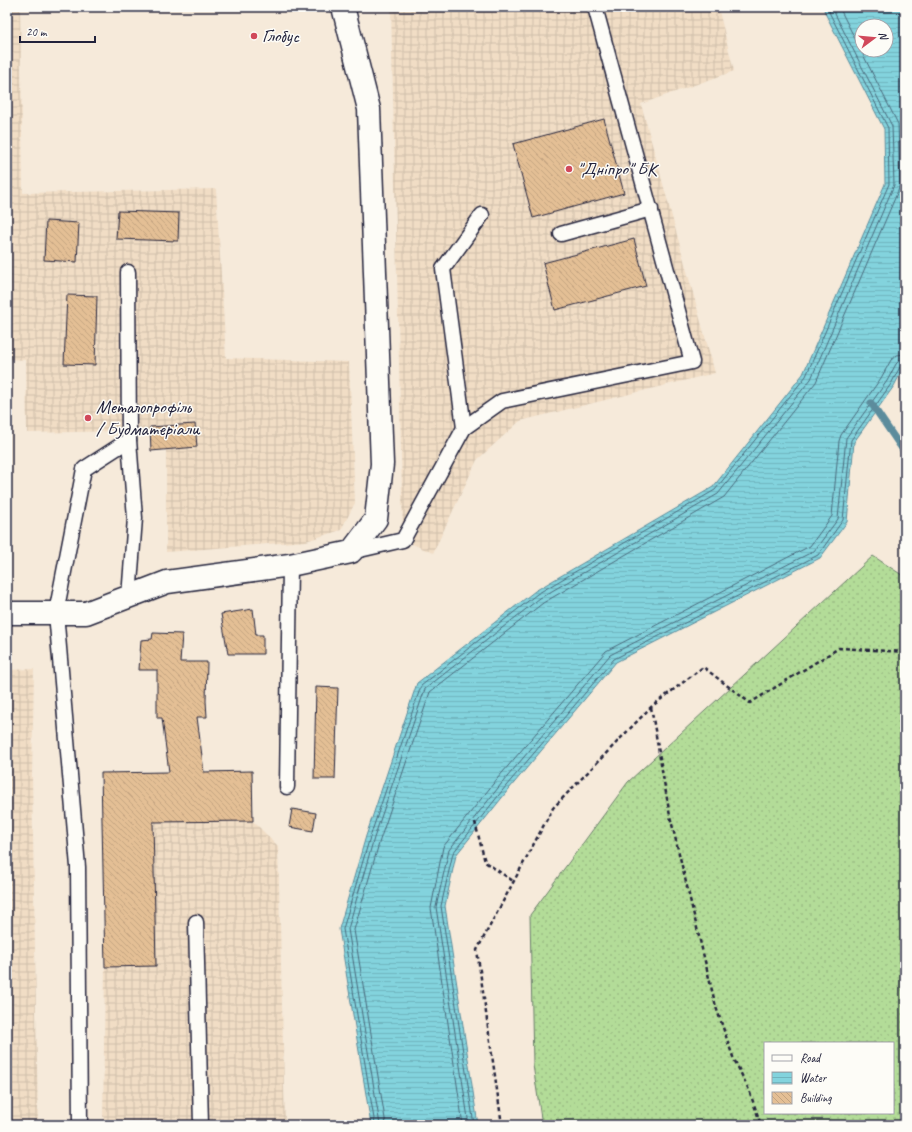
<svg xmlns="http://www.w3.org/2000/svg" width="912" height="1132" font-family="Caveat,sans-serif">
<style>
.industrial{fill:url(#industrial-grid)}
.grass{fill:url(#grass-dots);stroke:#6a7f6a;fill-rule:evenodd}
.water{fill:url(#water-rules);stroke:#5c8c9c;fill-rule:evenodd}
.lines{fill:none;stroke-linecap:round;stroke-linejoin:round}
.shore{stroke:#49697c;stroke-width:1}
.stream{stroke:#5c8c9c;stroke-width:7}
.building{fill:url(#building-back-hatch);stroke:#22223b}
.service-casing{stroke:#22223b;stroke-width:17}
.minor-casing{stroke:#22223b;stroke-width:25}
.path{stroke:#22223b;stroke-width:2.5;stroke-dasharray:4 3;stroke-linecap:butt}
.service{stroke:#fdfcf7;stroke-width:14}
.minor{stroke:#fdfcf7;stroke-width:22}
.poi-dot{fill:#d1495b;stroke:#fdfcf7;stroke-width:1.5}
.labels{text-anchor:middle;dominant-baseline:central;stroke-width:3;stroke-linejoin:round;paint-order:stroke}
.poi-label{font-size:19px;fill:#22223b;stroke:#fdfcf7;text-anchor:start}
</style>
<defs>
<pattern id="industrial-grid" width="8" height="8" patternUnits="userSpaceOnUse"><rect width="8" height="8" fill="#f1ddc5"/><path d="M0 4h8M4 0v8" fill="none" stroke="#cebdaa"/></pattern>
<pattern id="grass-dots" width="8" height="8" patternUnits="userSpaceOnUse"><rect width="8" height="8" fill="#b3dc98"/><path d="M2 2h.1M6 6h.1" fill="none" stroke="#9abc84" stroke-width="1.8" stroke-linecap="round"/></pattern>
<pattern id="water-rules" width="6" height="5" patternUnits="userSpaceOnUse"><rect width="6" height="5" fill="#83d3dd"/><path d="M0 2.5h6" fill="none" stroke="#71b5bf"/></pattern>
<pattern id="building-back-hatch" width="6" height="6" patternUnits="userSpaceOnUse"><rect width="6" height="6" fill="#e4bf95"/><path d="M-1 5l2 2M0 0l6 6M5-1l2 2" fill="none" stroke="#c3a481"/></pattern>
</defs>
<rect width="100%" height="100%" fill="#f6eada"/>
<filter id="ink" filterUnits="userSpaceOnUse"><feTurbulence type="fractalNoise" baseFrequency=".025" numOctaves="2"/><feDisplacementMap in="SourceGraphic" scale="8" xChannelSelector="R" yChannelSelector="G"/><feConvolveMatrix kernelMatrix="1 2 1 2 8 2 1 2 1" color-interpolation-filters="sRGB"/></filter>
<g filter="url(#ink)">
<g class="industrial">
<path d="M7,7h13l3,186 193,-4 10,169 123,4 6,141 -14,27 -35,11 -140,11v-122l-139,3 -1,-73 -19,-1z"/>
<path d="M391,7h327l16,64 -93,33 74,269 -195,48 -43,39 -44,93 -30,-13z"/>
<path d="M34,669l-2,108 6,348h-31v-455z"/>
<path d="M252,771l1,50 25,25 7,279h-182l2,-158 -4,-194z"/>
</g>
<path class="grass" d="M873,556l32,21v548h-363l-9,-60 -3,-150 98,-133zM765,1043h128v70h-128z"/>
<path class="water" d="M823,7l82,1v357l-11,21 -40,56 -7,80 -27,36 -204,104 -107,127 -53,66 -11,51 33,219h-107l-32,-196 27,-93 51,-153 118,-92 178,-104 90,-113 82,-190 -1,-55 -58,-114zM862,26h24v24h-24z"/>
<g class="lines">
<g class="shore">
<path d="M375,1125l-32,-196 27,-92 51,-151 116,-92 178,-104 91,-114 83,-192 -1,-56 -58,-114 -2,-7"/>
<path d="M380,1125l-32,-196 26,-91 51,-149 115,-91 178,-104 93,-115 83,-194 -2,-59 -58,-114 -1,-5"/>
<path d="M386,1125l-32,-195 26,-90 50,-148 113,-89 181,-106 92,-115 82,-191 2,-7 -2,-60 -59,-117"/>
<path d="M463,1125l-32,-217 12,-61 54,-68 109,-128 204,-105 22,-30 7,-75 2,-6 40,-57 10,-18 6,-5 8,-1"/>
<path d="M469,1125l-33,-218 13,-57 53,-67 108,-128 204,-104 24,-32 8,-81 41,-57 9,-17 4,-4h5"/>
<path d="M474,1125l-33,-219 12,-53 53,-67 108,-127 204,-104 25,-35 8,-80 40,-56 9,-17 5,-2"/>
</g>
<path class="stream" d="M871,403l34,50"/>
</g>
<g class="building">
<path d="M604,119l20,74 -91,25 -20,-74z"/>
<path d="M118,211l61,2 -1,28 -62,-2z"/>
<path d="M46,221l33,2 -2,39 -33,-2z"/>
<path d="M634,239l12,47 -91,24 -12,-47z"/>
<path d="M67,295l30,1 -2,69 -31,-1z"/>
<path d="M195,424l2,23 -46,4 -1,-24z"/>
<path d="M253,609l3,26h7v19h-35l-7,-40z"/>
<path d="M153,633l29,1 -2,28h27l-1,39 1,16h-10l7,55 48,-1 1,50 -100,1 3,144 -51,1 -4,-194 68,-1 -7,-54h-5v-48h-18l2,-30 11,-1z"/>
<path d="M316,687l22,1 -3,91h-21z"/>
<path d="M292,809l24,4 -3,18 -24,-4z"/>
</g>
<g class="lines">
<g class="service-casing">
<g id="service">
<path d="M561,234l90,-25"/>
<path d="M464,428l-21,-159 39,-54"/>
<path d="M129,440l6,78 -6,79"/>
<path d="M351,552l52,-12 61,-112 38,-27 190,-39 -97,-355"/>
<path d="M287,787l3,-222"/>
<path d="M196,922l5,203"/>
<path d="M80,1125l-2,-258 -22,-254 28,-144 45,-29 -1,-168"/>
</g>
</g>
<g class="minor-casing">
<path id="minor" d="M7,613h79l81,-31 123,-17 61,-13 25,-33 6,-55 -13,-355 -26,-102"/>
</g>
<g class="path">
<path d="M651,707l19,109 46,191 17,50 16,33 12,35"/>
<path d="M475,822l10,40 28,19"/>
<path d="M502,1125l-25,-175 76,-142 98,-101 52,-40 47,36 89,-55 66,4"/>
</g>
<use href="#service" class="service"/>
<use href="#minor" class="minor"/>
</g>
</g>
<g class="poi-dot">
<circle cx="254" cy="36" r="4"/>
<circle cx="569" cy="169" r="4"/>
<circle cx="88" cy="418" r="4"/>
</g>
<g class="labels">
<g class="poi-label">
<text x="262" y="36">Глобус</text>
<text x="577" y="169">"Дніпро" БК</text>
<text x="96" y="407">Металопрофіль<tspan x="96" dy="22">/ Будматеріали</tspan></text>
</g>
</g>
<rect width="912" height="1132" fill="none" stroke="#fdfcf7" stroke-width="24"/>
<rect x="12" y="12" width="888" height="1108" fill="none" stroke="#22223b" stroke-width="1.5" filter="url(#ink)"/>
<rect x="764" y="1042" width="130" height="72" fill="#fdfcf7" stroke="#a5a5ac"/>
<rect x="772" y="1055" width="20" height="6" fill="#fdfcf7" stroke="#a5a5ac"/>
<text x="800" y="1062" font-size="12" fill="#22223b">Road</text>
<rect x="772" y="1072" width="20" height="12" fill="url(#water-rules)" stroke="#a5a5ac"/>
<text x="800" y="1082" font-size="12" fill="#22223b">Water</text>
<rect x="772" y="1092" width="20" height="12" fill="url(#building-back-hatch)" stroke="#a5a5ac"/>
<text x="800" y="1102" font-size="12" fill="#22223b">Building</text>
<g transform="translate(874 38) rotate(74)"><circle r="19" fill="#fdfcf7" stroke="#a5a5ac"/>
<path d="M0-3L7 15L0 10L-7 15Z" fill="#d1495b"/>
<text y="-6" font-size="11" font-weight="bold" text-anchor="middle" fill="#22223b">N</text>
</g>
<path d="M20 36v6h75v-6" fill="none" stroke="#22223b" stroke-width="2"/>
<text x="26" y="36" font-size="12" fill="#22223b" stroke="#fdfcf7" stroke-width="3" paint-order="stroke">20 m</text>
</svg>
